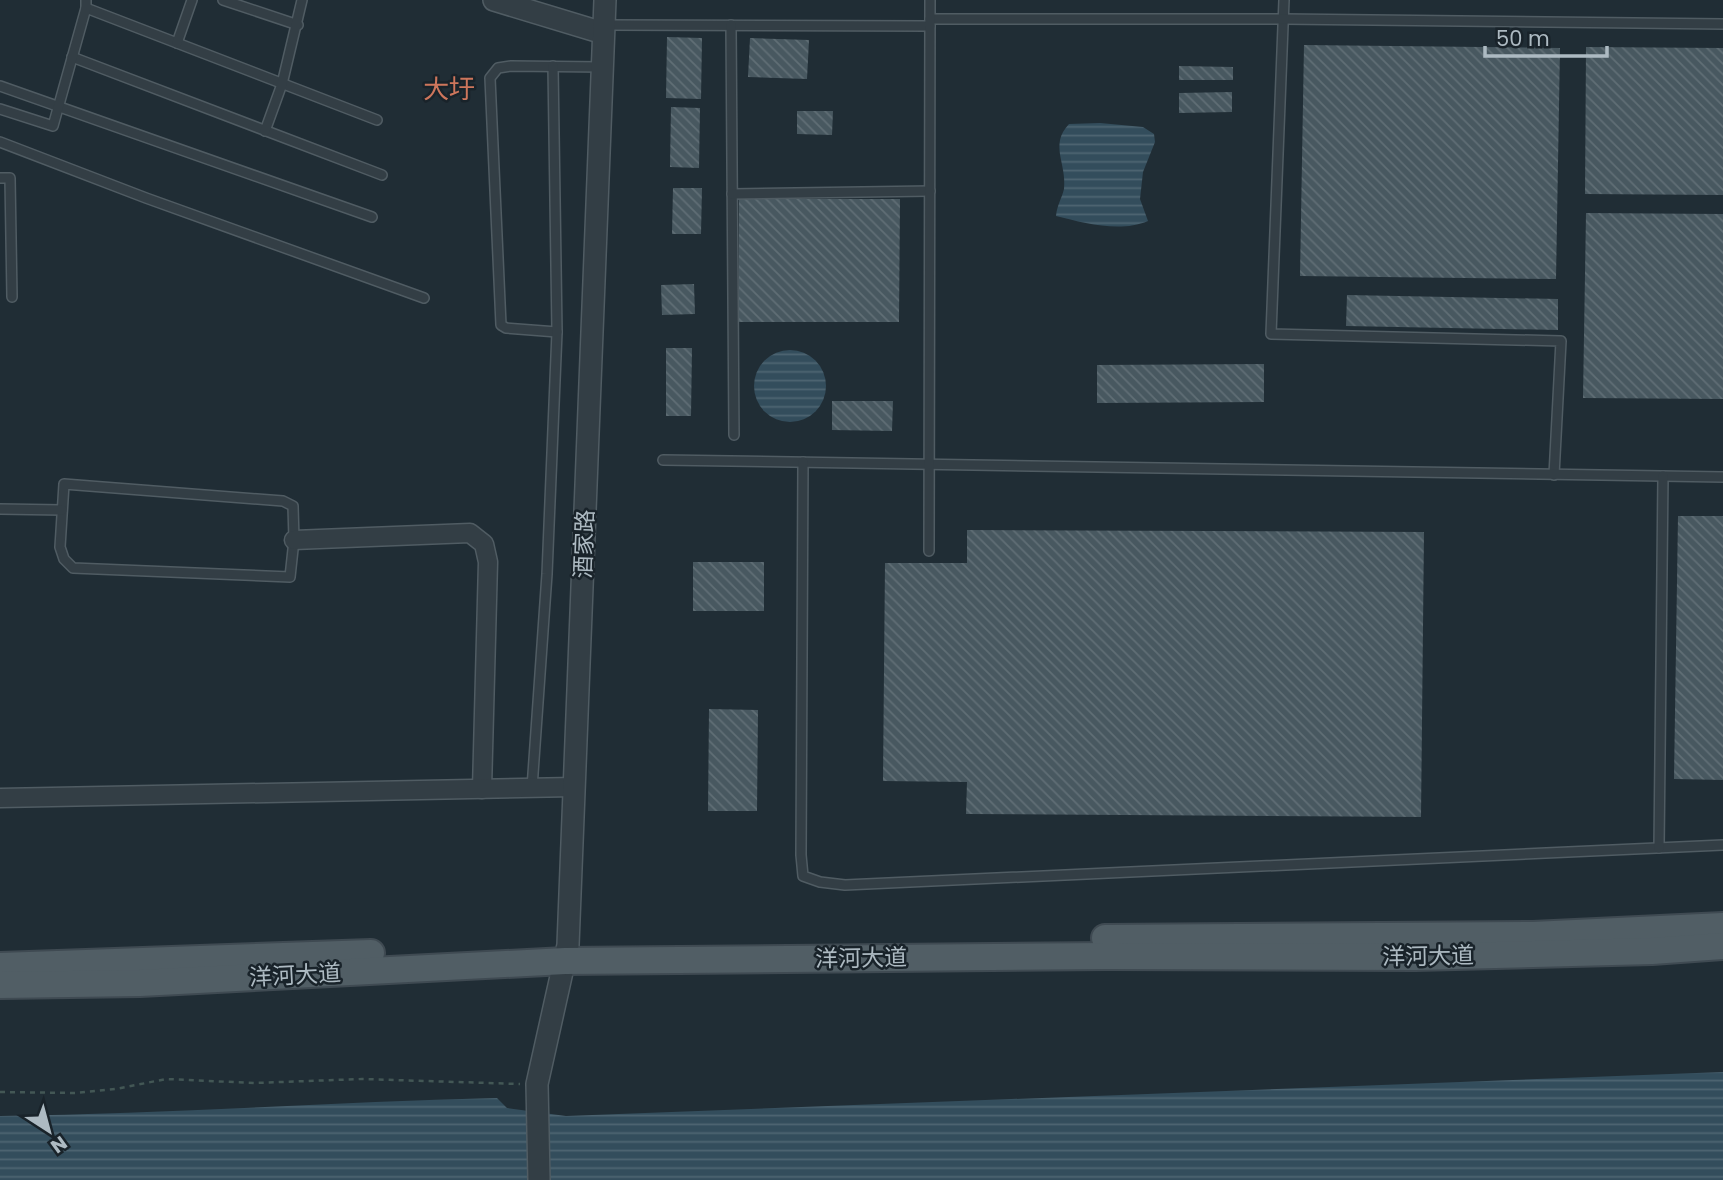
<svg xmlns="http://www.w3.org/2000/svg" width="1723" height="1180" font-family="Poppins,'Noto Sans SC',sans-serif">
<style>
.water{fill:url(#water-rules)}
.building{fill:url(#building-back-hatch)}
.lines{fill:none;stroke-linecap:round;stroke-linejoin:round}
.service-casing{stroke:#505c63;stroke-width:12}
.minor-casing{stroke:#505c63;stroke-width:21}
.tertiary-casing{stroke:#505c63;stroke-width:24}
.primary-casing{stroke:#3f4a52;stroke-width:30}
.path{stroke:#435755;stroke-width:2.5;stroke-dasharray:5 5;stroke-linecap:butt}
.service{stroke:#333e45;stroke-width:9}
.minor{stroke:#333e45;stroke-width:18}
.tertiary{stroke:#333e45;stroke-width:21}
.primary{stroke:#515e65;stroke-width:26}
.labels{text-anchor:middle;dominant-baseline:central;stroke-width:5;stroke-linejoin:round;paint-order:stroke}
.street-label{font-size:23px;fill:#adbac2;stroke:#19232a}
.quarter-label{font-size:26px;fill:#ce765c;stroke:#19232a}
</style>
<defs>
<pattern id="water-rules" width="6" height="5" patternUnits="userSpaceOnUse" patternTransform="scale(1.75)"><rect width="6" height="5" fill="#334d5c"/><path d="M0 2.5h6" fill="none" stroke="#4e6572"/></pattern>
<pattern id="building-back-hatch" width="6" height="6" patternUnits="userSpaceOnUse" patternTransform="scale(1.75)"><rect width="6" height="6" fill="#485860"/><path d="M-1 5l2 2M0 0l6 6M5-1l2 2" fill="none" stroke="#606e75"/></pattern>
</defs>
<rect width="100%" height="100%" fill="#202d35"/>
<g class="water">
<path d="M1100,123l43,4 11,7 1,8 -12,30 -3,27 8,22c-28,12 -64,2 -92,-5 1,-11 6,-18 8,-27 3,-26 -15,-44 5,-65z"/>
<circle cx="790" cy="386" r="36"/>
<path d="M1723,1072v108h-1723v-64c166,-2 331,-14 497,-18l10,10 59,8z"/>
</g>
<g class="building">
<path d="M667,37l35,1 -1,61 -35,-1z"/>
<path d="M750,38l59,2 -2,39 -59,-2z"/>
<path d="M1304,45l256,3 -4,231 -256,-3z"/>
<path d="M1586,47l137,1v147l-138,-1z"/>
<path d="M1179,66l54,1v13h-54z"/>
<path d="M1232,92v20l-53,1v-20z"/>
<path d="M671,107l29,1 -1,60 -29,-1z"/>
<path d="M797,111h36l-1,24 -35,-1z"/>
<path d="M673,188h29l-1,46h-29z"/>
<path d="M739,199h161l-1,123h-160z"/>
<path d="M1586,213l137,1v185l-140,-1z"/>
<path d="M694,284l1,30 -33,1 -1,-30z"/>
<path d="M1347,295l211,4v31l-212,-4z"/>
<path d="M666,348h26l-1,68h-25z"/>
<path d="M1264,364v38l-167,1v-38z"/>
<path d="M832,401h61l-1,30 -60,-1z"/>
<path d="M1678,516h45v264l-49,-1z"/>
<path d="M967,530l457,2 -3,285 -455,-3 1,-32 -84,-1 2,-218h82z"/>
<rect x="693" y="562" width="71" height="49"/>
<path d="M709,709l49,1 -1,101h-49z"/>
</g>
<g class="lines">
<g class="service-casing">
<g id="service">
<path d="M223,0l75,25"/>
<path d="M1284,0l-13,334 290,7 -7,134"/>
<path d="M86,8l291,112"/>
<path d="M930,19h354l439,5"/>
<path d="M606,25l324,1"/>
<path d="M731,25l3,410"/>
<path d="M177,43l15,-43"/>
<path d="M72,57l310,118"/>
<path d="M0,86l372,131"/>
<path d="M0,109l53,17 33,-118v-8"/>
<path d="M265,131l17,-47 20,-84"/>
<path d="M0,142l146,56 278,100"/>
<path d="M0,178h10l2,119"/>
<path d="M732,194l198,-3"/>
<path d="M557,332l-51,-4 -5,-3 -11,-247 8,-10 13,-2 91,1"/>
<path d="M663,460l1060,17"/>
<path d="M803,462l-2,393 2,21 17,6 25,3 878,-40"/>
<path d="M64,484l219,17 10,5 1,34 -4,37 -217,-9 -9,-9 -4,-12z"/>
<path d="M0,509l62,1"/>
<path d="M929,551l1,-551"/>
<path d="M532,788l15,-214 10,-242 -4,-266"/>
<path d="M1659,848l4,-372"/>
</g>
</g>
<g class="minor-casing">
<g id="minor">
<path d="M294,540l176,-7 14,11 4,18 -6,227"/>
<path d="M0,798l574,-11"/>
</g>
</g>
<g class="tertiary-casing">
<g id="tertiary">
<path d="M494,0l109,33"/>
<path d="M539,1180l-2,-96 31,-139 37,-945"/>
</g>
</g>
<g class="primary-casing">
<g id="primary">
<path d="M1105,938l428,-3 190,-9"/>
<path d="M0,966l371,-13"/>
<path d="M0,985l140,-2 425,-22 542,-5 308,1 237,-6 71,-5"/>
</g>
</g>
<path class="path" d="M0,1092l75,1 41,-4 50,-10 88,4 108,-4 158,5"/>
<use href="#service" class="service"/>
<use href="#minor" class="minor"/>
<use href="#tertiary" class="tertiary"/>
<use href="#primary" class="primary"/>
</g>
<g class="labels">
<g class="street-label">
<text transform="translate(584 544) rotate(-88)">酒家路</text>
<text transform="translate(1428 956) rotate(-1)">洋河大道</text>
<text transform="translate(861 958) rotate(-1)">洋河大道</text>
<text transform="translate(295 975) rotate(-3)">洋河大道</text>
</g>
<g class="quarter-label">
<text x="449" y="89">大圩</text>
</g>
</g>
<g transform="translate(49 1131) rotate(144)" stroke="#19232a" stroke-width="5" paint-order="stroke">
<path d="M0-5L12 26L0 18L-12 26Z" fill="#adbac2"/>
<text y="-10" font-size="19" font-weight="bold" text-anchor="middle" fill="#adbac2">N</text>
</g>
<path d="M1485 46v10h122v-10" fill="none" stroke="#adbac2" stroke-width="3.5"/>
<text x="1496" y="46" font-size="21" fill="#adbac2" stroke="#19232a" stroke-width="5" paint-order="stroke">50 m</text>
</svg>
